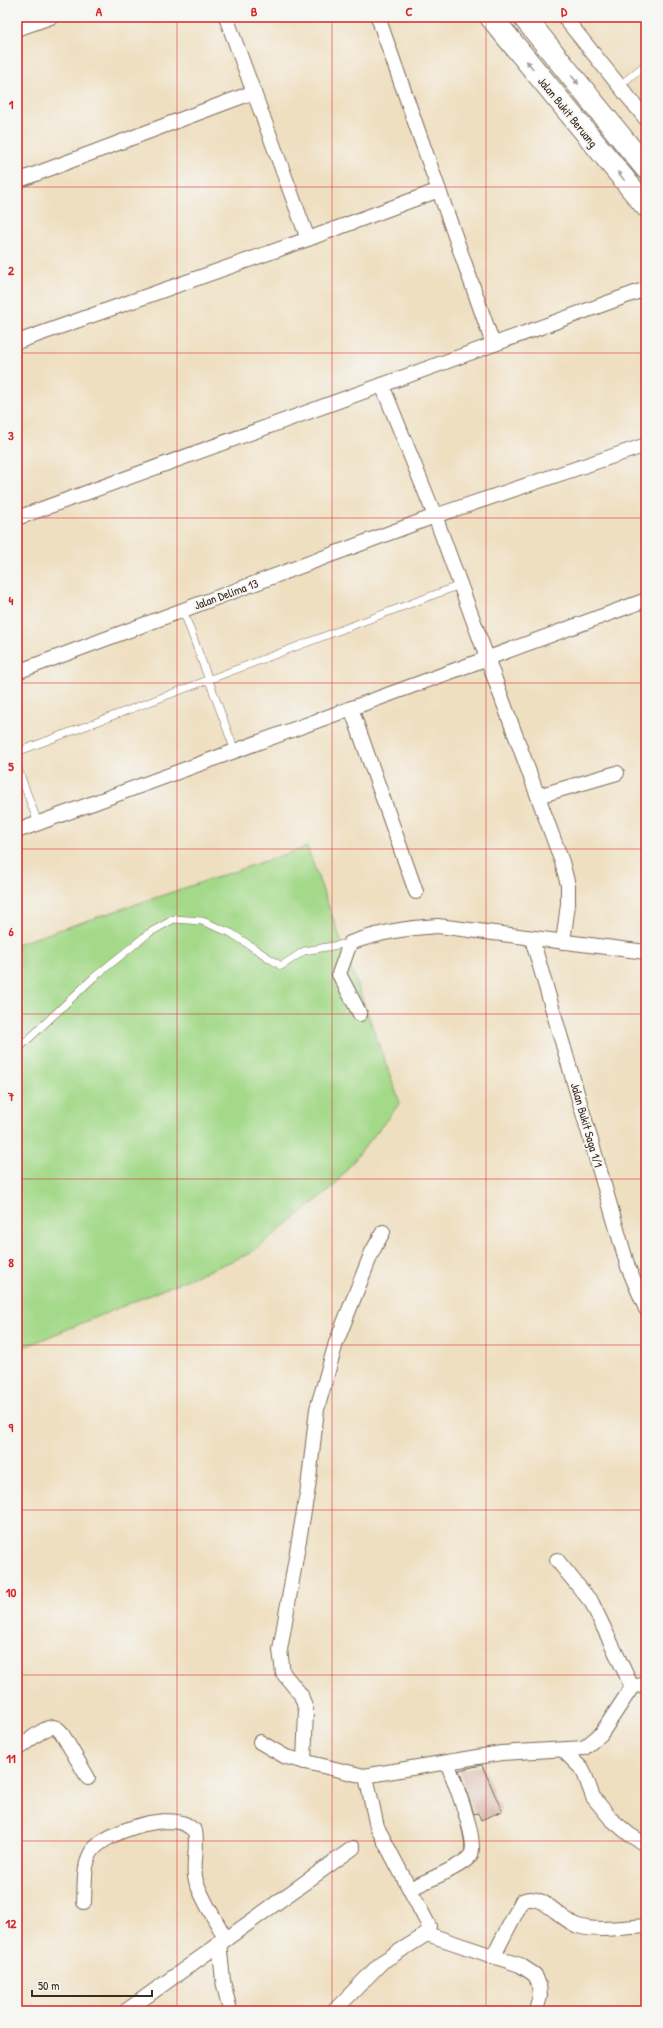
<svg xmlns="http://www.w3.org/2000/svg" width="663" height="2028" font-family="'Patrick Hand',sans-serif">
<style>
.green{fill:#a4d98a;stroke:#708254}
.building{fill:#ce9e90}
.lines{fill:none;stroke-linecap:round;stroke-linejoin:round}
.service-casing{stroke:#7a6957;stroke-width:8}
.minor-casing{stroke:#7a6957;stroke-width:16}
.primary-casing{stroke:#7a6957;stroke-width:24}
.service{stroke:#fff;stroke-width:7}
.minor{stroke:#fff;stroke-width:14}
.primary{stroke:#fff;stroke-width:22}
.oneway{fill:#a79f9a}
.grid{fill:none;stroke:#d62828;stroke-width:1;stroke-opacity:0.55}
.labels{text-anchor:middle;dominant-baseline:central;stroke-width:3.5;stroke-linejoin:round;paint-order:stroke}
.street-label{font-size:12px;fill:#3b2a1e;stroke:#f6f6f2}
.neatline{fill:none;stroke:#d62828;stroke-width:1.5}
.grid-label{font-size:13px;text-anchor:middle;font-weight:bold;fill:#d62828}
</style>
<rect width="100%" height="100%" fill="#f6f6f2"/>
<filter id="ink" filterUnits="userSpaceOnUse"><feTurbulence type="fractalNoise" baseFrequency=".025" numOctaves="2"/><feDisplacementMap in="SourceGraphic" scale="8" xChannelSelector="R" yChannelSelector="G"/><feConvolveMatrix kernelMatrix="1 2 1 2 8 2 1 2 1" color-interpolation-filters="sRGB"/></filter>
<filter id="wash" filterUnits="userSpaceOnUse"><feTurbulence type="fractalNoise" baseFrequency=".012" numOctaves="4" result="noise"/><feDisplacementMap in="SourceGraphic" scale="16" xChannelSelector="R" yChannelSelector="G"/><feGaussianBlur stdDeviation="0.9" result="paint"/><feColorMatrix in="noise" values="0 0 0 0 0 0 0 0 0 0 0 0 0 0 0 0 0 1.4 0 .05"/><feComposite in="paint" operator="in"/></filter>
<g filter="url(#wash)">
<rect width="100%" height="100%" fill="#efdfc1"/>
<path class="green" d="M307,847l93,256 -68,85 -81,65 -234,97v-406z"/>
<g id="blocks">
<path class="building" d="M482,1765l20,46 -21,9 -3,-7 -4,1 -15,-44z"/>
</g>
</g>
<g filter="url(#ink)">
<use href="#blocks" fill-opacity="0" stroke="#7a6957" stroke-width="1"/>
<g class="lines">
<g class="service-casing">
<g id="service">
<path d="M619,86l27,-22"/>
<path d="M183,610l52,141"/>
<path d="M17,752l443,-167"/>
<path d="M17,766l21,57"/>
<path d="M17,1050l76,-72 56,-45 25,-14 28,2 29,12 50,33 23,-15 46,-8"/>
</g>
</g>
<g class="minor-casing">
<g id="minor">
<path d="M226,17l82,222"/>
<path d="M378,17l115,327"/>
<path d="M564,17l82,102"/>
<path d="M17,29l34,-12"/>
<path d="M17,181l237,-89"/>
<path d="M17,342l291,-103 131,-49"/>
<path d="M382,385l53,131 127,346 6,23v19l-5,38"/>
<path d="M17,518l623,-227"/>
<path d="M17,672l418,-156 211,-71"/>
<path d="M351,708l65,184"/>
<path d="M538,796l79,-23"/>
<path d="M17,831l629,-231"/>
<path d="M532,939l96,328 18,42"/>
<path d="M360,1014l-21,-40 11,-31c31,-11 56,-15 88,-17l208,26"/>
<path d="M557,1560l35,43 40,84"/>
<path d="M260,1742l26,15 78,19 3,5 10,46 52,99 -2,8 -45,28 -48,49"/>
<path d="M17,1749c8,-5 27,-22 36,-22 4,0 6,3 8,5l27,46"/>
<path d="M563,1750l20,20 10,27 18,22 19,16 16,10"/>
<path d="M304,1762l2,-52 -5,-15 -18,-22 -3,-23 28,-162 9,-79 19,-66 36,-91 11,-20"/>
<path d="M364,1776l137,-23 83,-5 17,-14 31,-47 14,-3"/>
<path d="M410,1889c13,-7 52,-22 60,-33 10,-12 -17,-78 -23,-94"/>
<path d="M84,1902c1,-15 -1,-38 8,-51 14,-19 71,-37 93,-27 4,2 7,5 10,7 3,15 -2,31 0,46 3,16 22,45 30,61"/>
<path d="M427,1934l93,31 15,10 4,10 1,11 -4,15"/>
<path d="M219,1942l4,39 7,30"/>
<path d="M493,1957l29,-56c20,-10 38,19 56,25 18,6 49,1 68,0"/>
<path d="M126,2011l227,-163"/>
</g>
</g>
<g class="primary-casing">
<g id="primary">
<path d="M491,17l155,189"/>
<path d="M524,17l122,151"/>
</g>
</g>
<use href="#service" class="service"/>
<use href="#minor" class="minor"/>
<use href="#primary" class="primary"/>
</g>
<defs><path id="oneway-solid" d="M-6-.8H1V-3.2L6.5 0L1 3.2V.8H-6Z"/></defs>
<g class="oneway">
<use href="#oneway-solid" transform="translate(530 65) rotate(-129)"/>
<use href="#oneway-solid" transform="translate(575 80) rotate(51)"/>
<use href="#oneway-solid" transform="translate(621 176) rotate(-129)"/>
</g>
</g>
<path class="grid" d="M177,17v1994M332,17v1994M486,17v1994M17,187h629M17,353h629M17,518h629M17,683h629M17,849h629M17,1014h629M17,1179h629M17,1345h629M17,1510h629M17,1675h629M17,1841h629"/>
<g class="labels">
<g class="street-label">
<text transform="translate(568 112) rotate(51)">Jalan Bukit Beruang</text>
<text transform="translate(226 594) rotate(-20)">Jalan Delima 13</text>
<text transform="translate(587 1125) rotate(74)">Jalan Bukit Saga 1/1</text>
</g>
</g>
<rect width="663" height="2028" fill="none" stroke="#f6f6f2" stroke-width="44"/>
<path d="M32 1990v6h120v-6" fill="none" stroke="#3b2a1e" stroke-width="2"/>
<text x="38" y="1990" font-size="12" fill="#3b2a1e" stroke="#f6f6f2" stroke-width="3" paint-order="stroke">50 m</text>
<rect x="22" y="22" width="619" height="1984" class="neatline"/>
<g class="grid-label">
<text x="99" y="16">A</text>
<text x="254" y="16">B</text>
<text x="409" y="16">C</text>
<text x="564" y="16">D</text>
<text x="11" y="109">1</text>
<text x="11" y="275">2</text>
<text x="11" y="440">3</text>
<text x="11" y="605">4</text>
<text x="11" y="771">5</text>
<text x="11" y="936">6</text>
<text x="11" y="1101">7</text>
<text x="11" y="1267">8</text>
<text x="11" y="1432">9</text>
<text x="11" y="1597">10</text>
<text x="11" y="1763">11</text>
<text x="11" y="1928">12</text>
</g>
</svg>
